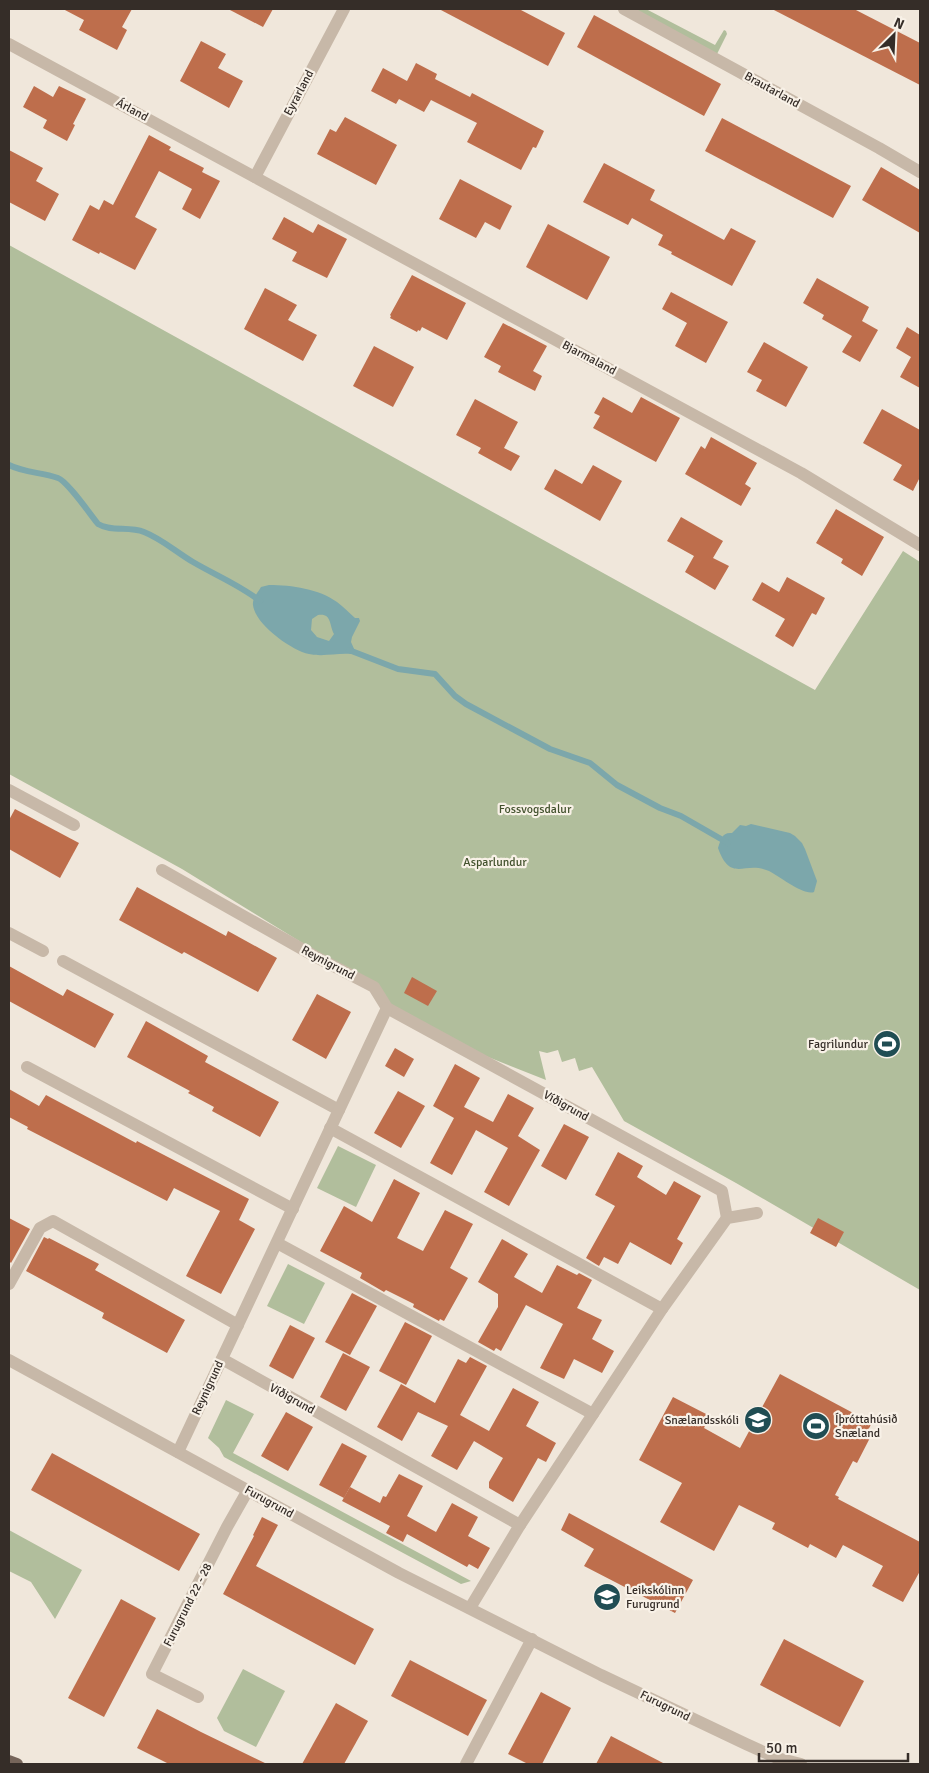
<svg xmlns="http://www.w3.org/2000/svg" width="929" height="1773" font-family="Signika,sans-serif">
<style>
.green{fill:#b1be9c}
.water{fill:#7ca7ab;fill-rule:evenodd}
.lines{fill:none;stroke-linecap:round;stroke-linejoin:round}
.stream{stroke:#7ca7ab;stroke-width:6}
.building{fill:#be6e4c}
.minor{stroke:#c7b8a8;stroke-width:12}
.major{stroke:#76655a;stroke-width:12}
.labels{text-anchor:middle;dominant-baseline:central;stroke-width:4.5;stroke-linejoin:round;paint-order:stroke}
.street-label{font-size:12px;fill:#352d28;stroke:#f8f1e7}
.park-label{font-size:12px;fill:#42512d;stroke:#f8f1e7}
.poi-label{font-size:12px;fill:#352d28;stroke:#f8f1e7;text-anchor:end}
</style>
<rect width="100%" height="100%" fill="#f0e7db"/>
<g class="green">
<path d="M628,9h18l69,36 9,-15 2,1 1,3 -10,20z"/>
<path d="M9,245l806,445 88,-139 17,11v728l-184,-107 -112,-62 -32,-54 -13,4 -4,-13 -13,4 -4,-12 -11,3 -8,-2 7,29 -98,-39 -56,-32 -18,-22 -192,-118 -173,-95z"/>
<path d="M338,1146l38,19 -20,42 -39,-19z"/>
<path d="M288,1264l37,19 -21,41 -37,-18z"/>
<path d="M226,1400l28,14 -21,39 238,128 -10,3 -237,-127 -5,-9 -11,-10z"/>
<path d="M9,1530l73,40 -27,49 -24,-37 -22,-11z"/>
<path d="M243,1669l42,22 -29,56 -32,-16 -7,-13z"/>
</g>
<g class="water">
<path d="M269,585c23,0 50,4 68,17 7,5 12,11 18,16h4l1,3 -8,16 -1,5 4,9 -4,3c-15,-1 -28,3 -42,0 -18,-4 -54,-30 -56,-49 -1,-6 5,-13 8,-18zM318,615c14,-2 11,10 16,19l-5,7 -12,-4 -6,-7 1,-11z"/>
<path d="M751,824l39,9 5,3 7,7 3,6 12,32 -3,11c-10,4 -35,-16 -45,-21 -25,-11 -38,13 -51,-23 3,-9 4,-16 14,-15l8,-8 6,1z"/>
</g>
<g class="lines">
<g class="stream">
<path d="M9,465c16,8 32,7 49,13 9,3 32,36 40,46 13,8 31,2 46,8 18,7 32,20 49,30 22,13 47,23 67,39"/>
<path d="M349,650l49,19 37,5 20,22 11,8 84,45 40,14 27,22 43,23 21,8 47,27"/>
</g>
</g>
<g class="building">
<path d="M63,9h69l-10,18 5,3 -10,20 -38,-20 5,-10z"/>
<path d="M228,9h45l-10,18z"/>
<path d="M439,9h80l46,24 -17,33z"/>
<path d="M772,9h82l66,34v42z"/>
<path d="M594,15l127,69 -17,32 -127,-69z"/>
<path d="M201,41l25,13 -8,14 25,13 -14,27 -49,-27z"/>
<path d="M416,63l21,11 -2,5 35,18 2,-4 72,38 -8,17 -3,-1 -12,23 -54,-28 10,-19 -46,-23 -7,12 -25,-13 -3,5 -25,-13 12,-23 24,13z"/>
<path d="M34,86l19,11 6,-11 27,13 -13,25 2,1 -8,16 -24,-13 4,-8 -24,-13z"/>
<path d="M345,117l52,28 -21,40 -59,-31 13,-25 6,3z"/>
<path d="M722,118l129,68 -18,32 -128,-67z"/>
<path d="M149,135l22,12 -2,3 35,18 -2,4 18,9 -20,38 -18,-10 10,-20 -33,-18 -24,46 22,12 -22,41 -35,-18 -1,2 -27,-14 18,-35 9,5 5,-10 9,5z"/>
<path d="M9,150l34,18 -7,13 23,13 -14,27 -36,-19z"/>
<path d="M604,163l51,27 -5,10 74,40 7,-12 25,13 -24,45 -61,-32 1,-2 -14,-7 5,-10 -31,-17 -4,7 -45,-23z"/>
<path d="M881,167l39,23v43l-58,-33z"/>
<path d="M460,179l52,27 -12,24 -15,-8 -9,16 -37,-19z"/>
<path d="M284,217l29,16 5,-9 29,15 -20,39 -35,-17 5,-9 -25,-13z"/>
<path d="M548,224l62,33 -23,43 -61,-33z"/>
<path d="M412,275l54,28 -19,37 -25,-13 -2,4 -2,-1 -1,2 -27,-14 1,-2 -1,-1z"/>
<path d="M817,278l52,29 -7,14 16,9 -18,32 -18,-10 10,-16 -30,-17 2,-4 -21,-12z"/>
<path d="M265,288l32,17 -9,15 29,15 -14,26 -59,-32z"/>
<path d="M671,292l57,30 -22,41 -31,-17 12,-23 -25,-14z"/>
<path d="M503,323l44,23 -14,25 9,5 -7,15 -37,-19 3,-6 -17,-9z"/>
<path d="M907,327l13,8v53l-20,-11 11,-20 -15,-9z"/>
<path d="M764,342l44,25 -22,40 -30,-16 6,-11 -15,-8z"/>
<path d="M374,346l40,21 -21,40 -40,-21z"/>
<path d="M603,397l29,16 9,-16 39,21 -24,44 -63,-34 7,-12 -6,-3z"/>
<path d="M475,399l43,23 -14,26 16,8 -9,15 -33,-18 3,-5 -25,-13z"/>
<path d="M882,409l38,21v47l-7,14 -20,-11 9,-15 -39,-22z"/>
<path d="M711,437l46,26 -12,21 6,4 -10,18 -56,-32 16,-28 4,3z"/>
<path d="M593,465l29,16 -22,40 -56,-32 11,-20 27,15z"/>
<path d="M836,509l48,28 -22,39 -21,-13 2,-4 -27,-16z"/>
<path d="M681,517l42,24 -10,17 16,8 -14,24 -30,-18 9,-16 -27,-15z"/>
<path d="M787,577l38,21 -9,17 -4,-2 -19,34 -18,-11 10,-17 -33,-19 10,-18 17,10z"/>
<path d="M15,809l64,34 -19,35 -51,-29v-29z"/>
<path d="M137,887l89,49 2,-5 49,27 -19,34 -74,-40 -2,2 -63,-34z"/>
<path d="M9,966l54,30 4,-7 47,25 -19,34 -86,-47z"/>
<path d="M412,977l25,14 -9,15 -24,-13z"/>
<path d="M317,994l34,18 -25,47 -34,-19z"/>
<path d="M146,1021l62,35 -3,6 74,40 -19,35 -48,-26 2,-4 -26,-14 2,-2 -63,-34z"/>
<path d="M395,1048l19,11 -10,18 -19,-11z"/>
<path d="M455,1064l25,14 -16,29 29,15 15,-28 26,14 -16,28 22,14 -31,56 -25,-14 24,-44 -32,-18 -24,45 -22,-12 24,-45 -21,-12z"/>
<path d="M9,1089l30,17 7,-11 90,48 1,-2 112,58 -10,21 16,9 -34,65 -35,-18 34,-65 -46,-23 -7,13 -140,-72 1,-2 -19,-10z"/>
<path d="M398,1091l27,15 -24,42 -27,-15z"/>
<path d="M564,1124l25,13 -23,43 -25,-14z"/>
<path d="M618,1152l25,14 -6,11 29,18 8,-14 27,15 -24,43 6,4 -12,22 -41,-23 -12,22 -14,-7 -5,9 -13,-8 29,-52 -20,-11z"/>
<path d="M394,1179l26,14 -23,45 26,13 22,-41 28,14 -23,44 18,10 -24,43 -4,-2 -1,2 -26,-14 1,-3 -28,-14 -2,2 -24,-14 2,-5 -42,-22 24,-45 28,16z"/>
<path d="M9,1218l21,11 -19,34 -2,-2z"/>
<path d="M818,1218l26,14 -8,15 -26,-14z"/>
<path d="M44,1237l4,2 1,-1 50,26 -4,6 90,50 -18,33 -65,-35 2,-5 -78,-42z"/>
<path d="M502,1239l26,15 -14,23 28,16 15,-28 20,10 2,-2 13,7 -15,28 25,12 -10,19 22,12 -12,22 -28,-14 -10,20 -24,-11 23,-44 -37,-19 -25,46 -5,-3 -2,3 -16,-9 20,-35v-13l-20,-12z"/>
<path d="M352,1293l25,13 -27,49 -25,-13z"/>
<path d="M405,1322l27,14 -26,49 -27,-14z"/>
<path d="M290,1325l25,13 -22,41 -24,-13z"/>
<path d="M343,1353l27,14 -24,44 -26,-14z"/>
<path d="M470,1357l17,9 -27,49 29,16 24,-43 26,14 -13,24 30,17 -10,19 -8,-4 -25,44 -24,-14v-6l14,-24 -29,-17 -17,29 -26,-14 17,-30 -30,-14 -16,29 -25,-14 24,-43 34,19 23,-44 8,4z"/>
<path d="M780,1374l92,49 -4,7 5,2 -16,31 -4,-2 -18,34 4,2 -1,2 82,43v29l-17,31 -31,-16 11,-20 -40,-21 -7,13 -26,-14 -2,4 -36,-19 3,-6 -36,-18 -25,46 -54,-29 22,-39 -43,-23 34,-63 37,19 -6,12 36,20z"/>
<path d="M286,1412l27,15 -25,44 -27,-15z"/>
<path d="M342,1443l25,13 -23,42 -25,-13z"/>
<path d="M52,1453l148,81 -21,37 -148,-81z"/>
<path d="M399,1474l24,12 -16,30 29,16 16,-29 26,14 -10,19 22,12 -12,21 -9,-5 -2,3 -60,-33 -4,8 -17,-9 4,-7 -48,-25 8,-14 30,16 3,-7 3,1z"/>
<path d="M569,1513l124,67 -18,33 -91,-47 10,-17 -33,-19z"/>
<path d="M262,1517l16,8 -22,41 118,63 -19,36 -132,-71 31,-58 -1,-1z"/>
<path d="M121,1599l35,19 -52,99 -36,-19z"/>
<path d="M784,1639l80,42 -24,46 -80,-42z"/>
<path d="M410,1660l77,40 -19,36 -77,-40z"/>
<path d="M541,1692l30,16 -29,56h-14l-20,-10z"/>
<path d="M336,1703l32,18 -24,43h-42z"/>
<path d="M157,1709l44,23 66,32h-98l-32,-16z"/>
<path d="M611,1736l54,28h-69z"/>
</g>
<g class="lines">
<g class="minor">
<path d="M624,9l255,139 41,24"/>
<path d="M9,44l792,429 119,72"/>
<path d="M255,177l89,-168"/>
<path d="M9,790l65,35"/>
<path d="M162,870l156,88 56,29 13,21 335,183 5,27"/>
<path d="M9,933l34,18"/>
<path d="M63,961l276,149"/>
<path d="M27,1067l266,142"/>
<path d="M330,1128l332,181"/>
<path d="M277,1243l316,171 -73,111 -50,83"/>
<path d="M9,1284l31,-56 13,-7 185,104"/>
<path d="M222,1359l298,166"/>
<path d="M9,1360l390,213 202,102 145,69 31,14 24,6"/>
<path d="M593,1414l69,-105 65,-91 30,-5"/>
<path d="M178,1452l209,-444"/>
<path d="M198,1697l-46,-23 75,-147 21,-37"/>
<path d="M466,1764l66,-125"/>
</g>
<path class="major" d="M9,1761l8,3"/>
</g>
<defs>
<g id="stadium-disc" transform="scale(1.4375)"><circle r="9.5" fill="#204d53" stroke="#f8f1e7"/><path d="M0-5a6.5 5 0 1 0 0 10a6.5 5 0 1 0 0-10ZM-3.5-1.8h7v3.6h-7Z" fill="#fff"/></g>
<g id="school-disc" transform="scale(1.4375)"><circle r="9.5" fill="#204d53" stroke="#f8f1e7"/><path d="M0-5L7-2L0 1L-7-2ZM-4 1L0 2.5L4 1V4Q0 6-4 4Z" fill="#fff"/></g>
</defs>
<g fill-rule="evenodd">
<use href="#stadium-disc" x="887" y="1044"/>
<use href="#school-disc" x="758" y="1420"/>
<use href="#stadium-disc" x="816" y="1426"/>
<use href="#school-disc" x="607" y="1597"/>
</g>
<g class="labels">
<g class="street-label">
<text transform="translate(772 90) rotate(29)">Brautarland</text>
<text transform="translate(299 93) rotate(-62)">Eyrarland</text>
<text transform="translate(132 110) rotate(28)">Árland</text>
<text transform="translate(589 358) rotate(28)">Bjarmaland</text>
<text transform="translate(328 963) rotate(28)">Reynigrund</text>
<text transform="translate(566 1106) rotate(29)">Víðigrund</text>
<text transform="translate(208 1388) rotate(-65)">Reynigrund</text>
<text transform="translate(292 1399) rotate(29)">Víðigrund</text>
<text transform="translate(269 1502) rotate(29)">Furugrund</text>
<text transform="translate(188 1605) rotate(-63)">Furugrund 22 - 28</text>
<text transform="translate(665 1706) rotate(26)">Furugrund</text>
</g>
<g class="park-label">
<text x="535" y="809">Fossvogsdalur</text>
<text x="495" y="862">Asparlundur</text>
</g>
<g class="poi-label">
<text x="868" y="1044">Fagrilundur</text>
<text x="835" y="1419" text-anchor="start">Íþróttahúsið<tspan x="835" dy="14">Snæland</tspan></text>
<text x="739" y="1420">Snælandsskóli</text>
<text x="626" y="1590" text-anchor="start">Leikskólinn<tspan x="626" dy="14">Furugrund</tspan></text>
</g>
</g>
<rect width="929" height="1773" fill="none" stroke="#352d28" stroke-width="20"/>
<g transform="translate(894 35) rotate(24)" stroke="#f8f1e7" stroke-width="4" paint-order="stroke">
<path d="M0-4L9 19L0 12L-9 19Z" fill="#352d28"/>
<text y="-8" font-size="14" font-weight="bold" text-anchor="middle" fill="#352d28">N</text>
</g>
<path d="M759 1753v8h149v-8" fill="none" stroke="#352d28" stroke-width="2.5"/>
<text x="766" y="1753" font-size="15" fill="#352d28" stroke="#f8f1e7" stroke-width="4" paint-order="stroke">50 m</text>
</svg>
